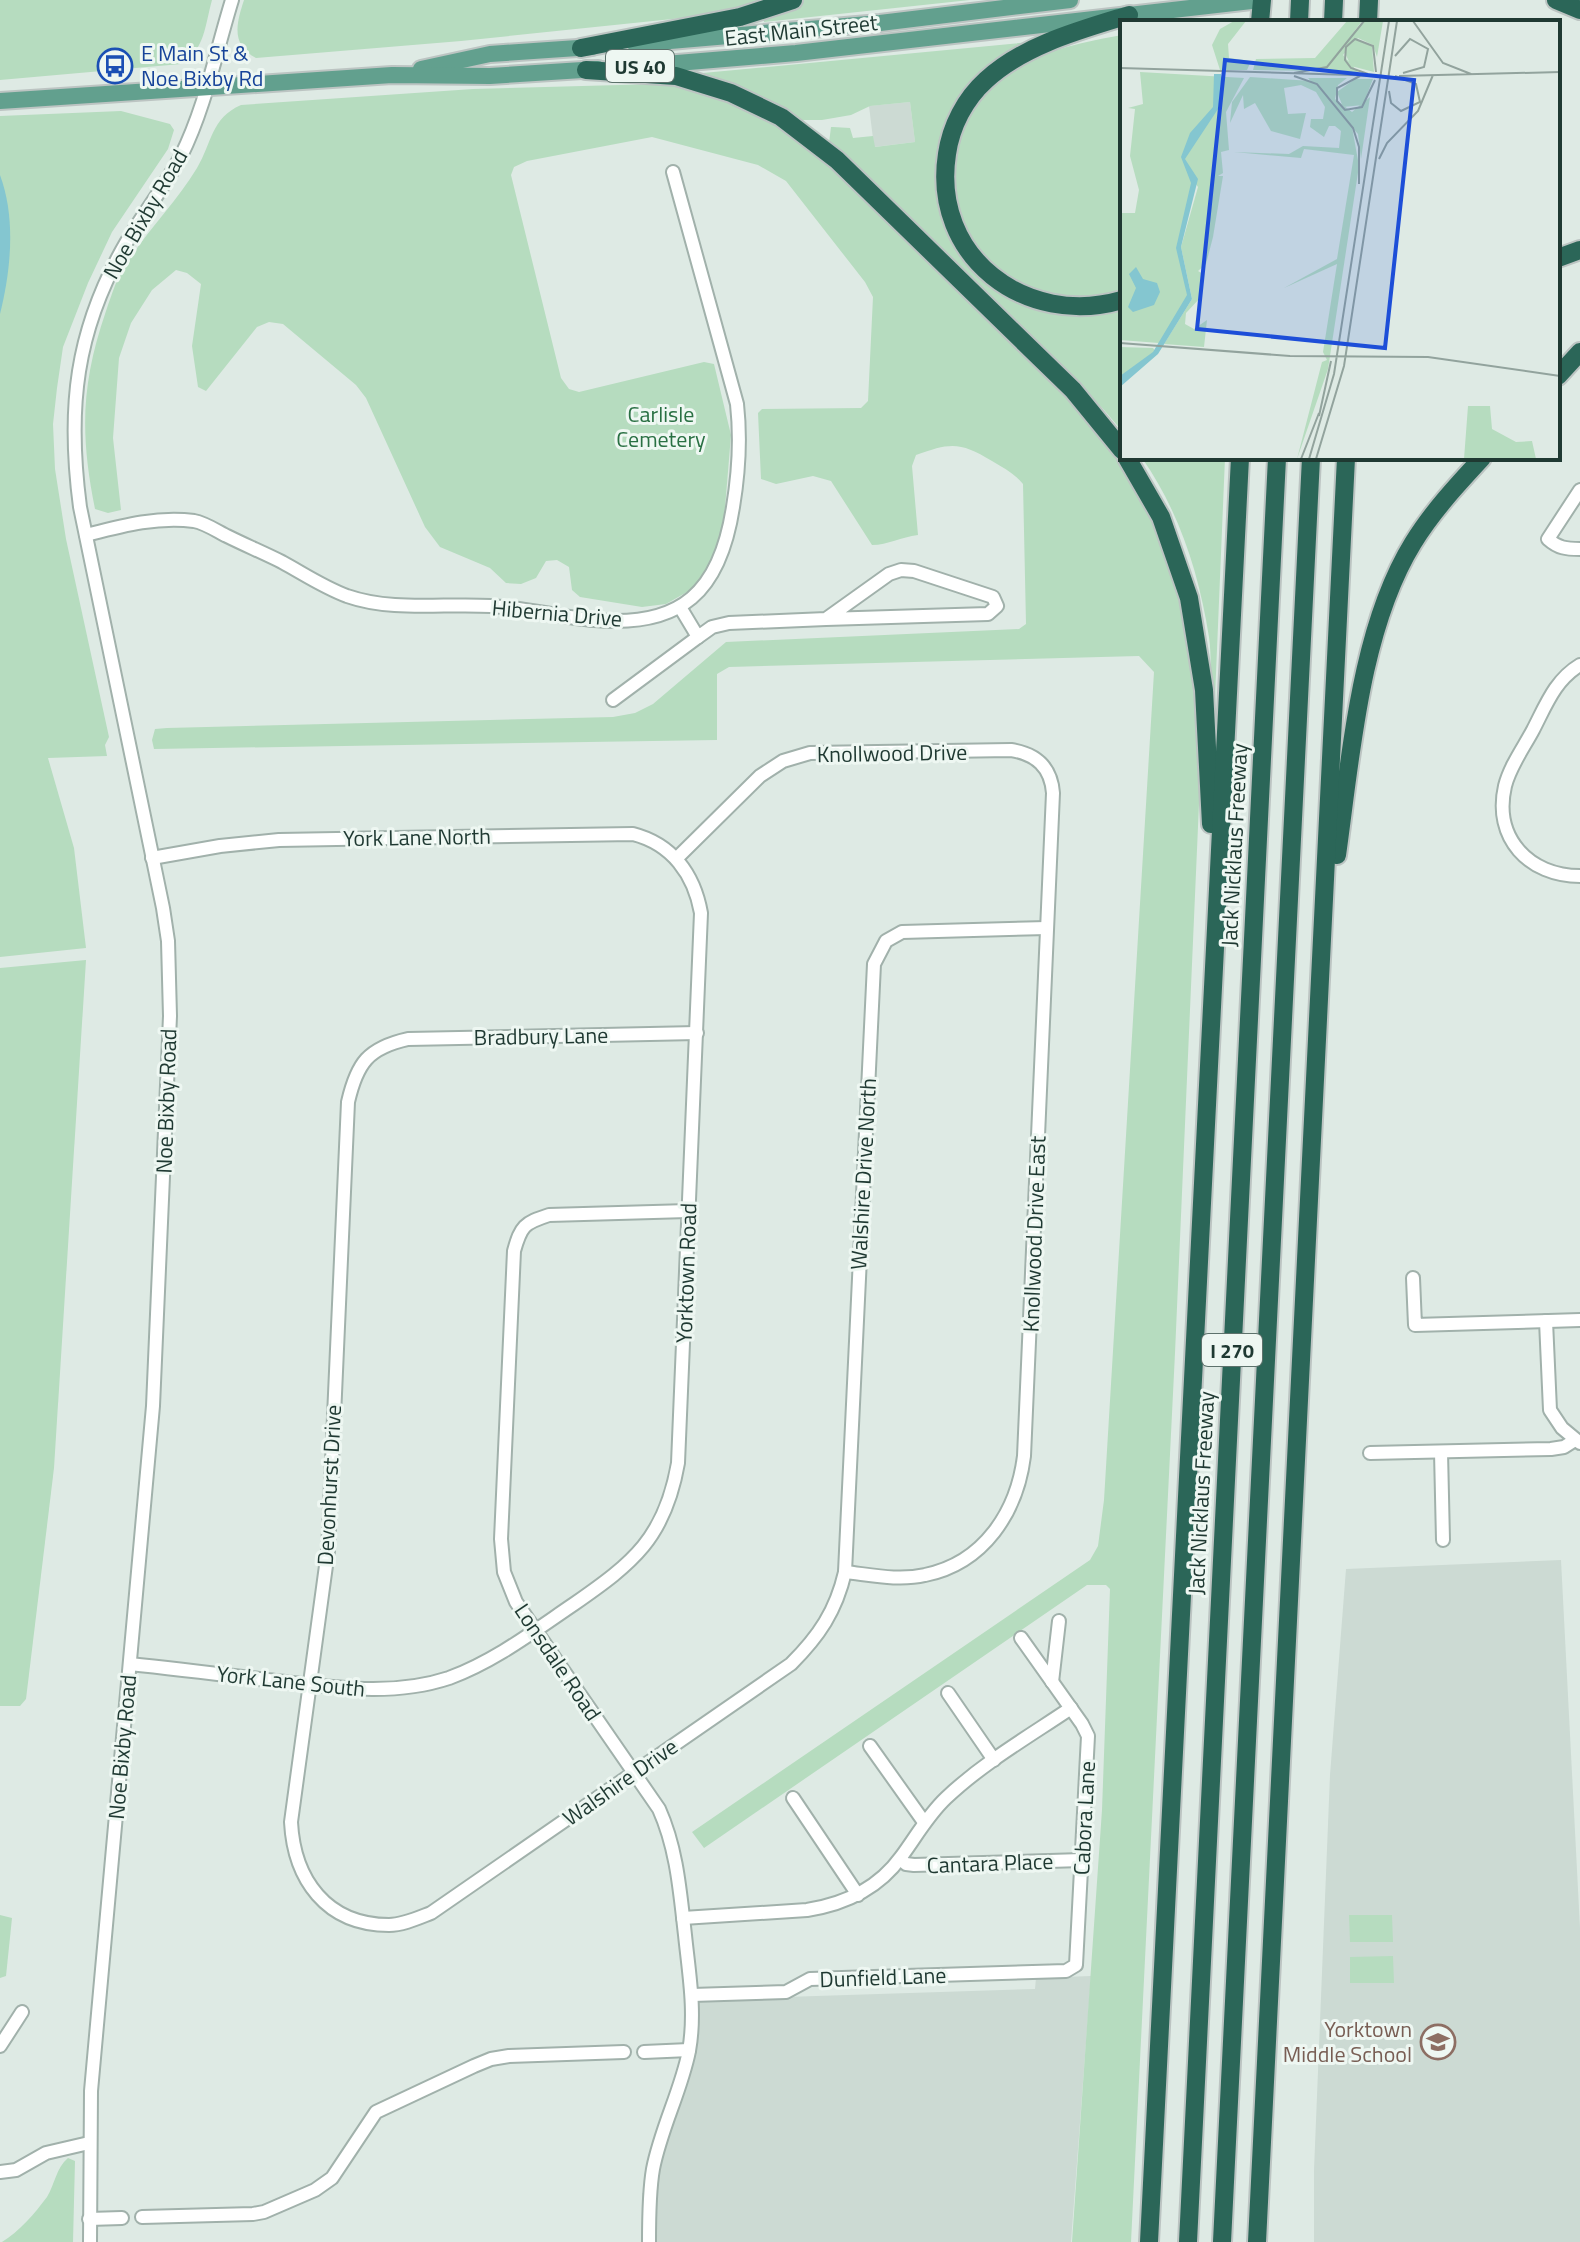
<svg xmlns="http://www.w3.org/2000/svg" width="1580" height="2242" font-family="'Titillium Web',sans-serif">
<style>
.built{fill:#ccdad3}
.green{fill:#b6dcbf}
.water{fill:#84c6d0}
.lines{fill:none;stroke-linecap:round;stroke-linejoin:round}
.minor-casing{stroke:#a1b1ab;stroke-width:16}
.major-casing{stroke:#bcc4c2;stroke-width:20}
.highway-casing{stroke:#bcc4c2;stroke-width:22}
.minor{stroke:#fff;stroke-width:12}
.major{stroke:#62a08e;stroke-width:16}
.highway{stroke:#2b6658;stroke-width:18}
.labels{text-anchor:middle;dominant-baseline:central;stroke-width:6;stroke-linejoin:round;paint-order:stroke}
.shield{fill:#eef7f2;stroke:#5d726c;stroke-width:2}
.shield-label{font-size:20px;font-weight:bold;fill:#1f3932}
.street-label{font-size:22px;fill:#1f3932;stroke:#eef7f2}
.transit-label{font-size:22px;fill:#164399;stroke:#eef7f2;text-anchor:start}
.park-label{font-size:22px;fill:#297043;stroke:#eef7f2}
.education-label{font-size:22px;fill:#785e54;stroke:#eef7f2;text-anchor:end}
.inset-road{fill:none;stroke:#92a39d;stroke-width:2}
.view{fill:#1d4ed8;fill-opacity:0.15;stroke:#1d4ed8;stroke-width:4}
.inset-edge{fill:none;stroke:#1f3932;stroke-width:4}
</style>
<rect width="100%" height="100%" fill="#deeae4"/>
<g class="built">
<path d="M910,102l5,40 -41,5 -5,-41z"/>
<path d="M1561,1560l19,368v314h-266v-72l16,-395 16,-206z"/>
<path d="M1091,1976l-20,266h-429v-49l9,-2 39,-153 3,-38 342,-11 1,-11z"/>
</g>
<g class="green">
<path d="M0,0h212c-7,25 -7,50 -31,64l-181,16z"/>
<path d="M244,0h525l-58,15 -250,26 -205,17c-25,-13 -20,-34 -12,-58z"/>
<path d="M803,0h167l-206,22v-5z"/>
<path d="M1122,35v257c-99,35 -199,-62 -159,-162 7,-18 19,-37 34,-50 35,-28 82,-37 125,-45z"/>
<path d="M1030,42l-81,81 9,121 97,68 33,2 34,-8v125l-18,-21 -275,-267 2,-16h2l17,1 3,10 20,-2 2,11 40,-5 -5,-40 -40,4 -19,9 -29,5h-22l-37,-22 -59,-21 -1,-4z"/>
<path d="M657,84l29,3 77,26 68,51 256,249 42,51 61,141 11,153 -26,595 -44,889h-59l30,-432 8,-221 -4,-4h-19l-383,263 -12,-16 398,-272 8,-14 6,-46 50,-828 -15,-16 -410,11 -12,7v66l-563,9 -2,-9 3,-11 12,-1 446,-11 22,-4 18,-9 73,-62 293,-13 7,-5 -3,-140c-8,-10 -19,-16 -31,-23 -31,-19 -41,-19 -76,-6l-4,11 6,69c-17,2 -30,10 -46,10l-41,-64 -18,-5 -37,8 -15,-5 -3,-66 4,-4 99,-1 7,-7 5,-104 -8,-15 -79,-101 -28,-16 -106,-28 -125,24 -13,6 -3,8 50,203 8,11 10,3 125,-30 10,2 17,71 -7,85 -14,50 -16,18 -28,16 -24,3 -62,-10 -8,-7 -3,-23 -12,-7 -11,1 -10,17 -15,6 -15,-1 -16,-15 -50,-21 -15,-20 -59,-129 -10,-13 -73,-61 -14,-2 -12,5 -51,64 -8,-4 -6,-41 9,-62 -14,-11 -11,-3 -24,20 -21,33 -12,35 -6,80 8,72 -13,3 -13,-4c-15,-75 -14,-125 11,-198 6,-17 11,-35 22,-50 21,-32 49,-60 69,-93 15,-25 14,-50 44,-63l232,-16z"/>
<path d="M121,111l49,13 4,6 -6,19 -56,83 -24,51 -25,64 -6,41 -4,36 2,45 11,70 43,198 -4,8 2,11 -59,2 26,90 12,100 -86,9v-841z"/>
<path d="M1142,458h83l-10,239c-6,-16 -3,-41 -6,-60 -10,-64 -30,-126 -67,-179z"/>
<path d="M86,960l-32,508 -28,231 -6,7h-20v-738z"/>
<path d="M0,1915l12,3 -6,58 -6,2z"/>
<path d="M1349,1915h43l1,27h-43z"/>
<path d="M1393,1956l1,27h-44v-26z"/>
<path d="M68,2158l7,3 -2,81h-71c17,-10 33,-29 45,-45 8,-13 9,-29 21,-39z"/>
</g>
<path class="water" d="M0,175c16,43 11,95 0,139z"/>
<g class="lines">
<g class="minor-casing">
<g id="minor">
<path d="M1580,490l-32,49c10,9 18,10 32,10"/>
<path d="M86,535c35,-9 71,-19 108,-14 11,2 23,10 33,15 18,9 37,17 55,26 22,12 41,25 65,34 46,16 96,7 144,10 35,2 68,11 103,14 88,8 126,-29 139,-113 6,-36 8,-67 4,-103l-64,-232"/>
<path d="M680,607l18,30 14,-10 17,-4 97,-4 63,-45 12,-4 13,1 79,26 4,9 -9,8 -162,5"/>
<path d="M1580,665c-25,15 -34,40 -47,65 -9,17 -23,36 -28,56 -12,52 24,90 75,90"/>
<path d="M613,700l85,-63"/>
<path d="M677,858l83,-82 23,-15 27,-8 201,-3c25,4 40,17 42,43l-29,663c-7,56 -40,107 -99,119 -26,6 -53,0 -80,-3"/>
<path d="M697,1033l-289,6c-40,9 -51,24 -60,63l-20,449 -37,271c3,57 35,103 98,103 14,0 29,-7 42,-12l360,-249c28,-28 45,-53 54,-92l29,-608 12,-23 16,-9 145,-4"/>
<path d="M1413,1278l2,47 165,-5"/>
<path d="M1546,1321l4,89 12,18 18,15"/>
<path d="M1441,1452l2,88"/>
<path d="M1370,1453l181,-4 13,-2 11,-7"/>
<path d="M130,1664c48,5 96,11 145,17 57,6 117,16 174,-3 46,-17 85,-47 125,-74 59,-41 91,-66 104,-141l23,-550c-7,-39 -29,-69 -68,-79l-354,6 -59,6 -68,12"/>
<path d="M1052,1682l7,-61"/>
<path d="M948,1693l46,67"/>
<path d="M870,1746l54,76"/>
<path d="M793,1798l65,97"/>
<path d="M900,1859l6,5 8,1 168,-5"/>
<path d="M683,1918l124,-8c38,-6 71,-21 94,-53 15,-20 26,-41 45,-59 37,-35 82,-61 125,-90"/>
<path d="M692,1995l94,-3 24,-13 256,-8 10,-6 12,-229 -6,-12 -61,-86"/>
<path d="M0,2046l22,-34"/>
<path d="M644,2052l45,-2"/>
<path d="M0,2172l16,-2 30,-17 43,-10"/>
<path d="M142,2217l111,-3 11,-2 51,-22 17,-12 44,-66 98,-46 17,-7 18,-3 115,-4"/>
<path d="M89,2219l33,-1"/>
<path d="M90,2242l1,-151 62,-685 17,-390 -2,-75 -5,-33 -83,-401c-13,-98 -5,-176 46,-264 17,-29 39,-57 55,-87 24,-48 35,-104 51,-156"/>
<path d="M649,2242c0,-24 0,-50 4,-73 8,-41 28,-78 36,-118 7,-39 0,-77 -4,-116 -5,-43 -8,-86 -26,-126l-143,-207 -12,-30 -3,-33 13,-288c7,-25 10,-28 35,-36l139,-4"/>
</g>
</g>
<g class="major-casing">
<g id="major">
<path d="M635,44l245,-21 190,-23"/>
<path d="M629,67l167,-14 464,-53"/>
<path d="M421,69l69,-15 102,-7"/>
<path d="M0,101l392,-26 98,1 108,-7"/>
</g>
</g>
<g class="highway-casing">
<g id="highway">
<path d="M1556,0l24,10"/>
<path d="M1260,22l2,-22"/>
<path d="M1299,22l1,-22"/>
<path d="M1333,22l1,-22"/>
<path d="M1368,22l1,-22"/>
<path d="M581,48l159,-31 53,-17"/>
<path d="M586,70l90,6 55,17 50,24 56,43 202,197 34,33 49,60"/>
<path d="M1558,258l22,-8"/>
<path d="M1122,300c-96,28 -191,-43 -175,-146 4,-28 18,-55 39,-74 38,-35 94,-50 143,-65"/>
<path d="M1558,376l22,-24"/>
<path d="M1127,458l34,59 28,81 15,92 7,134"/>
<path d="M1337,855c14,-99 23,-226 76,-312 19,-31 44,-58 69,-85"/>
<path d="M1149,2242l91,-1784"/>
<path d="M1188,2242l89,-1784"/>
<path d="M1222,2242l89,-1784"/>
<path d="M1257,2242l89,-1784"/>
</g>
</g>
<use href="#minor" class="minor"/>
<use href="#major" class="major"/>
<use href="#highway" class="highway"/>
</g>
<defs>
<g id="bus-ring" transform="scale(1.8)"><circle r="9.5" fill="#eef7f2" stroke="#1a4fb4" stroke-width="1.5"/><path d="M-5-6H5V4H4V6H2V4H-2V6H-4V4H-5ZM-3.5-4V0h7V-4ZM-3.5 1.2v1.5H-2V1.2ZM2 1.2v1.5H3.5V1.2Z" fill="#1a4fb4"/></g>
<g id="school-ring" transform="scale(1.8)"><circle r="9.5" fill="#eef7f2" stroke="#8d6e63" stroke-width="1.5"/><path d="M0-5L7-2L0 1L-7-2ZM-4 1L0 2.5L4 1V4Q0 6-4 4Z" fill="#8d6e63"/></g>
</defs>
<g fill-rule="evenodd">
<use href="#bus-ring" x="115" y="66"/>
<use href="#school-ring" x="1438" y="2042"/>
</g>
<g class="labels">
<g class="shield">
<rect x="606" y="50" width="68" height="32" rx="6"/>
<rect x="1202" y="1334" width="60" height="32" rx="6"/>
</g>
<g class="shield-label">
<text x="640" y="66">US 40</text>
<text x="1232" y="1350">I 270</text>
</g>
<g class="street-label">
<text transform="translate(801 30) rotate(-6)">East Main Street</text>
<text transform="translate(145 214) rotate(-60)">Noe Bixby Road</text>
<text transform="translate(557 613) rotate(5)">Hibernia Drive</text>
<text transform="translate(892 753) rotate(-1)">Knollwood Drive</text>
<text transform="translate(417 837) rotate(-1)">York Lane North</text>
<text transform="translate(1234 845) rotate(-87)">Jack Nicklaus Freeway</text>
<text transform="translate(541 1036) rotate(-1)">Bradbury Lane</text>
<text transform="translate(166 1101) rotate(-88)">Noe Bixby Road</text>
<text transform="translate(863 1174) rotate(-87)">Walshire Drive North</text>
<text transform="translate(1034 1234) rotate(-88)">Knollwood Drive East</text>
<text transform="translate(686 1273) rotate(-88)">Yorktown Road</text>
<text transform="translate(329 1485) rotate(-87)">Devonhurst Drive</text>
<text transform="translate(1201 1493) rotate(-87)">Jack Nicklaus Freeway</text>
<text transform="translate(558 1662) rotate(56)">Lonsdale Road</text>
<text transform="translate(291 1681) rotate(6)">York Lane South</text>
<text transform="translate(122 1747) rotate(-85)">Noe Bixby Road</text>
<text transform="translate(620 1782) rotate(-35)">Walshire Drive</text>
<text transform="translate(1084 1818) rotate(-87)">Cabora Lane</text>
<text transform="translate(990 1863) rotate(-2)">Cantara Place</text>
<text transform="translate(883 1977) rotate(-2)">Dunfield Lane</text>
</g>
<g class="transit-label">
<text x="141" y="53">E Main St &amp;<tspan x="141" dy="25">Noe Bixby Rd</tspan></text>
</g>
<g class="park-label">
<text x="661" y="414">Carlisle<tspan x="661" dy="25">Cemetery</tspan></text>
</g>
<g class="education-label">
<text x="1412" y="2029">Yorktown<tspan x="1412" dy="25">Middle School</tspan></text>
</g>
</g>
<g transform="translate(1120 20)">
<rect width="440" height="440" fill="#deeae4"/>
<path d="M114,1h12l-18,23 1,14 22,3 -4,9h-27l-8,-25 8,-16zM227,1h15l-27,36 -20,14 -62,-1 3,-11 59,-1zM245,1h18l-6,36 -4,-12 -15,-7 -15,17 15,17h-42zM236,20l16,6 2,26 -23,-6 -6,-13zM20,52l104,6 -18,34 3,38 -8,2 2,21 -5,3h5l-10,61 -7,27 -8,7 5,3 -2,23 -15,16 -1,11 9,5 13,-9 -3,27 -40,-3 28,-45 -11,-52 17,-60 -5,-7 -13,61 8,60 -29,42 -39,-3v-127h15l4,-23 -9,-34 5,-47 -7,-1 15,-4zM130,57l61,4 41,46 7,39 -31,203 -31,90 25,-97 5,-2 -4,-8 14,-88 -53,24 53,-29 17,-104 -50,-6 -3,9 -67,-6 55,2 14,-8 36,2 2,-17 -6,-5h-6l-5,11 -14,-10 1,-8h12l2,-12 -9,-15 -15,-7 -17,3 4,26 18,-1 -6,26 -29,-8 -16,-28 -11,6 -1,-14 -13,28 2,-21zM188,58h39l-9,7 -3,14 17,13 18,-15 -9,62 -3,-25zM235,59h18l-10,26 -20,2 -6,-15zM0,327l33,1 3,4 -36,29zM348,386h22l2,23 24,13 16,-1 4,18h-72z" fill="#b6dcbf"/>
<path d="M94,54h7l2,10 -5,25 -33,50 13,20 -17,68 11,52 -34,55 -38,33v-11l33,-24 34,-57 -11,-47 15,-65 -10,-26 9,-24 23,-26zM16,247l7,12 14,4 3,9 -6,13 -21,7 -5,-5 8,-19 -7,-14z" fill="#84c6d0"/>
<path class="inset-road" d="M293,1l30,42 28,11M275,36l15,-17 18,10 -4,18 -21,6M0,48l264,8M174,53l33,-6 37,-46M248,54l-17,-6 -6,-8 1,-13 9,-8 18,7 3,26M174,56l23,8 36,44 6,19v37M240,56l-23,12v13l8,9 17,-3 13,-27M279,56l161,-4M269,71l2,12 10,8 19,-9 -4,-18 -21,-8M259,139l8,-16 31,-32 15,-36M0,323l170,13 138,1 132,19M199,396l12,-55M181,439l18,-46M189,439l25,-85 55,-353M196,439l28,-93 53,-345"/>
<path class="view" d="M105,40l189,20 -29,268 -188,-19z"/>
<rect width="440" height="440" class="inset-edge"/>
</g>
</svg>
